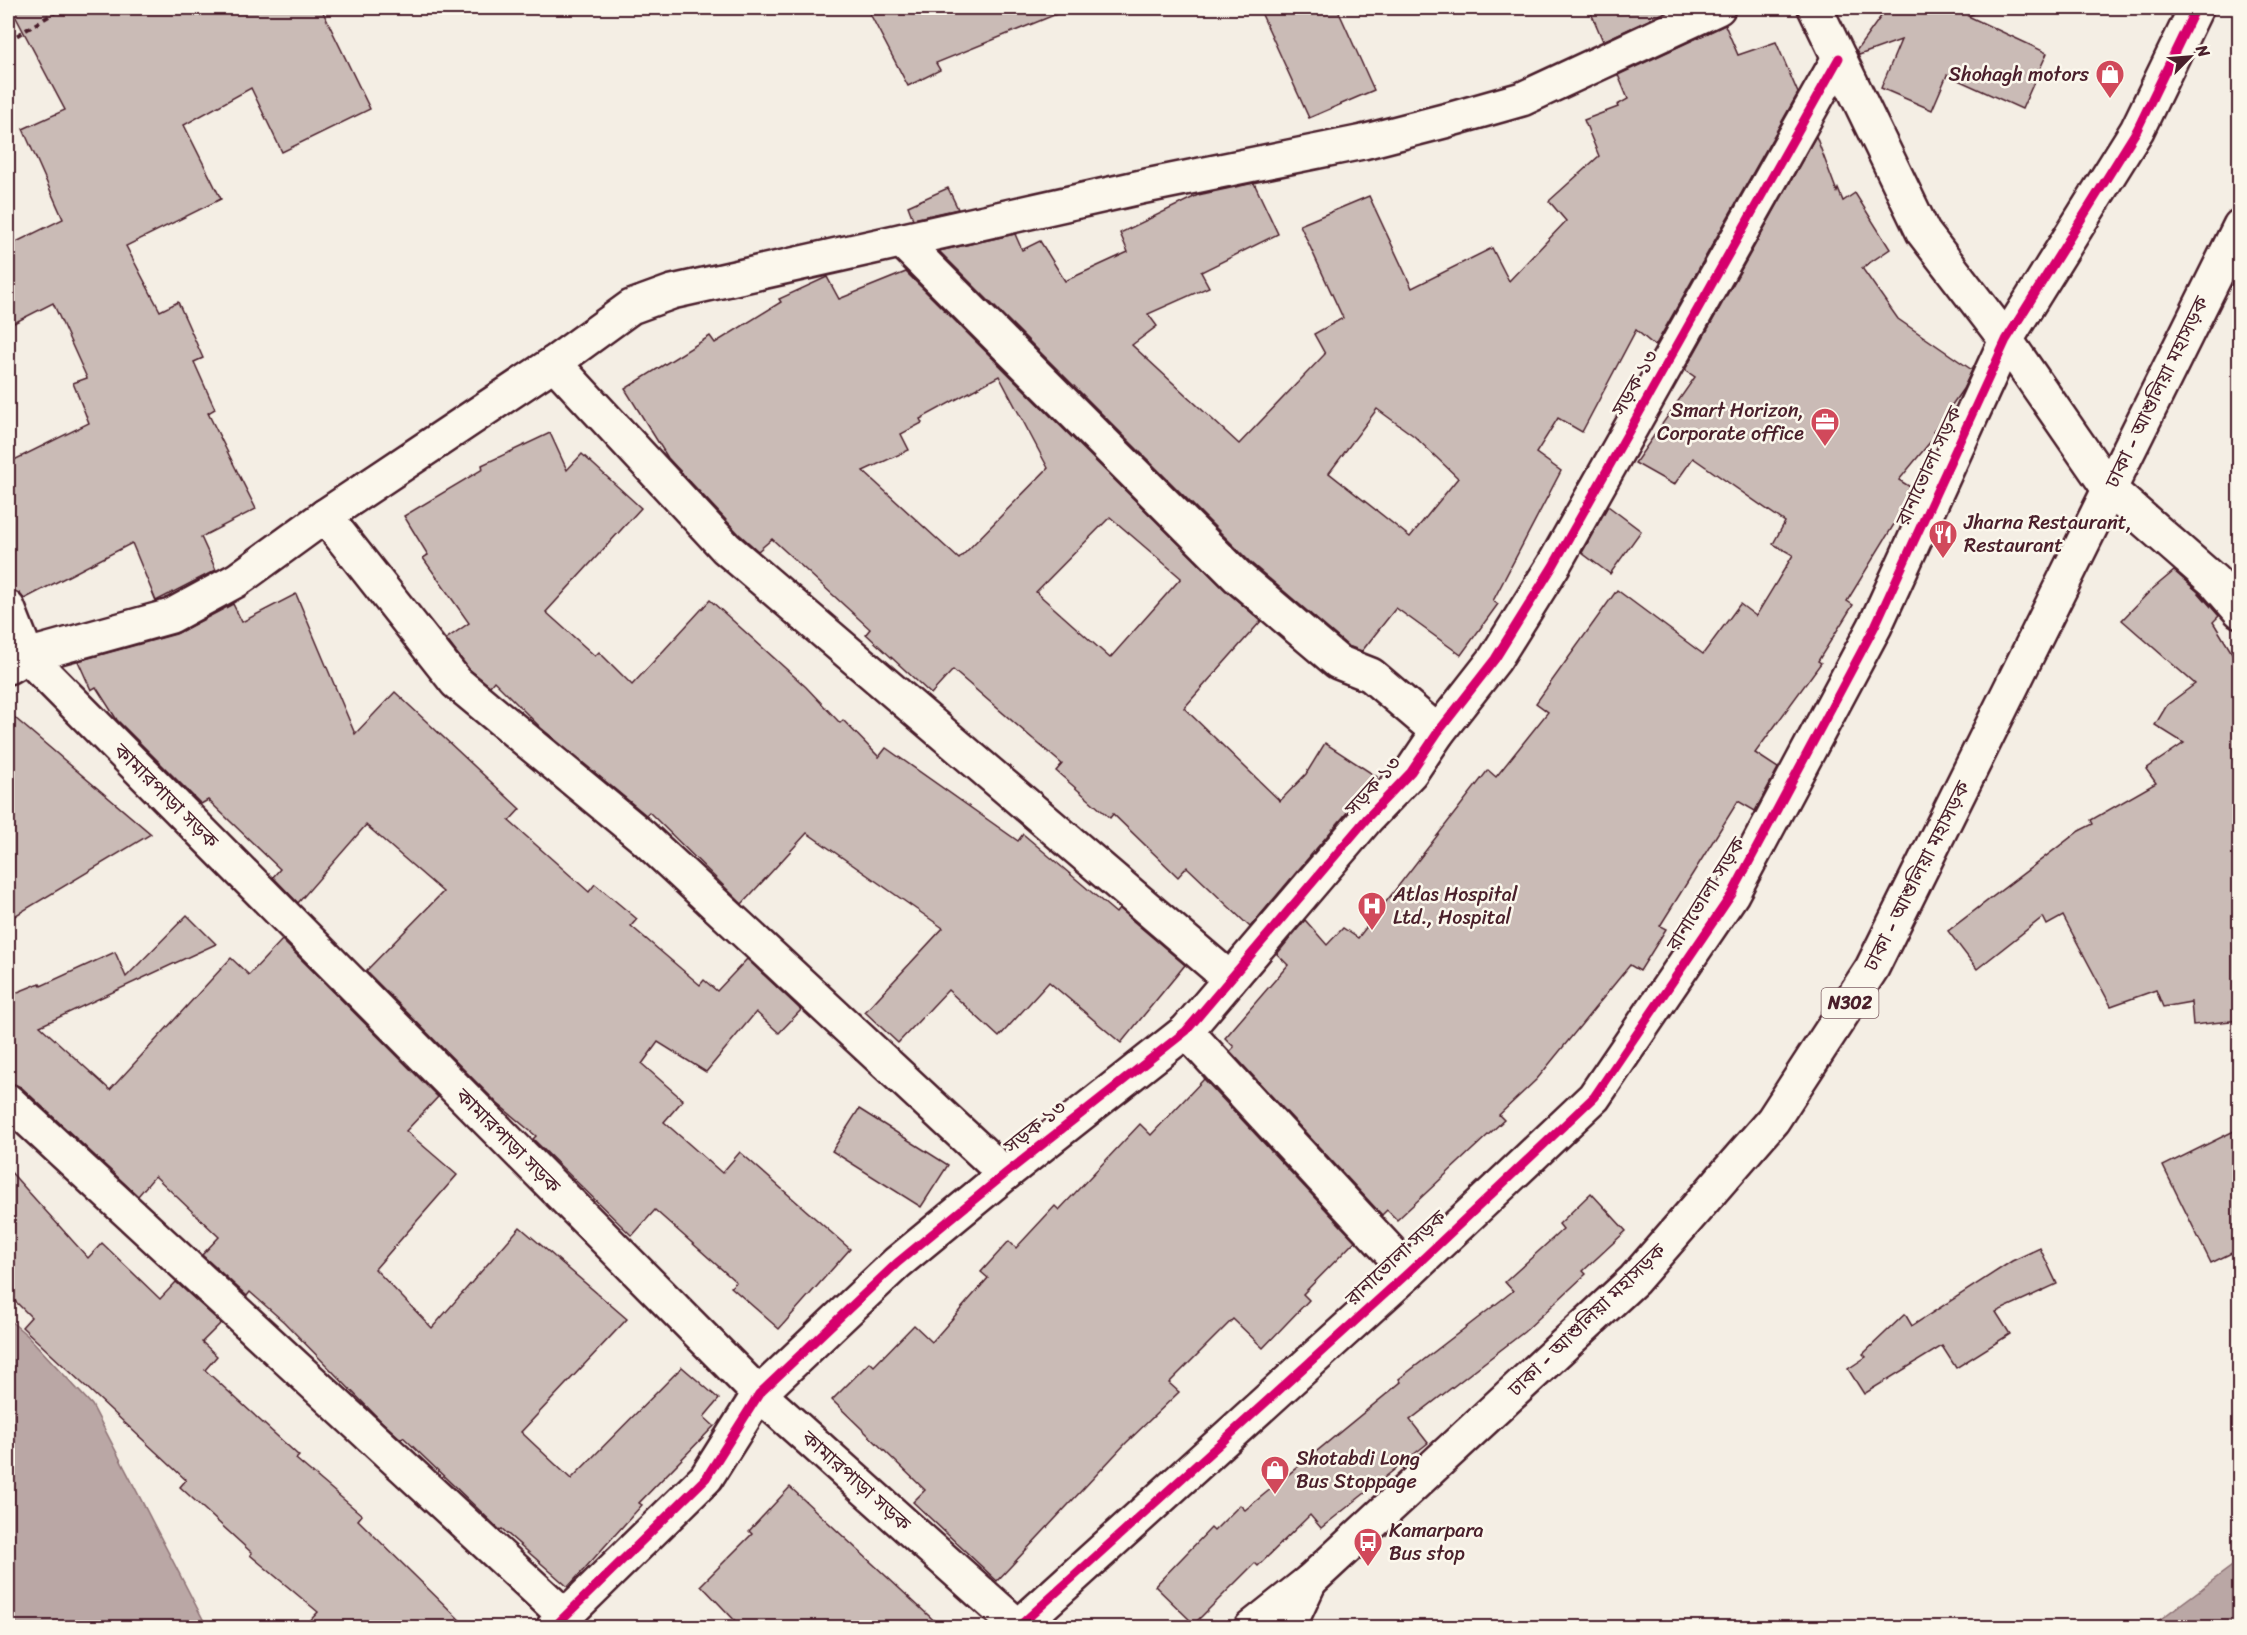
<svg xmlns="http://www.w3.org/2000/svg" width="2247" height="1635" font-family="Sriracha,'Noto Sans Bengali',sans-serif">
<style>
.water{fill:#baa7a5;stroke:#8d7174;stroke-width:1.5}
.building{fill:#cabbb6;stroke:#4a1f2b;stroke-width:1.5;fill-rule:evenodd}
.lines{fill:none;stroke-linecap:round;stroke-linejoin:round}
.minor-casing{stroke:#4a1f2b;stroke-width:38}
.primary-casing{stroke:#4a1f2b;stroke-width:38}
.trunk-casing{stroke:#4a1f2b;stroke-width:38}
.path{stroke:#4a1f2b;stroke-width:4;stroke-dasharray:6 4.5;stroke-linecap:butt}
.minor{stroke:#fbf7ec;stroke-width:33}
.primary{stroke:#fbf7ec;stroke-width:33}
.trunk{stroke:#fbf7ec;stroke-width:33}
.cycleway-casing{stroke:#fbf7ec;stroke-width:13}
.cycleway{stroke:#d6006c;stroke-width:9}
.labels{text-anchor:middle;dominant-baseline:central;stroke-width:5;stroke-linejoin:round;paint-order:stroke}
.shield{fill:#fbf7ec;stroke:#7f6065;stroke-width:1.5}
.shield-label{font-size:18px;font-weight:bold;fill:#4a1f2b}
.poi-label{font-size:20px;fill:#4a1f2b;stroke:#fbf7ec;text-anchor:start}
.street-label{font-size:20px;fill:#4a1f2b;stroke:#fbf7ec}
</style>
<rect width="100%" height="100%" fill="#f4eee4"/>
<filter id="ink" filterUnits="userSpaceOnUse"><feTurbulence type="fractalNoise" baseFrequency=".0167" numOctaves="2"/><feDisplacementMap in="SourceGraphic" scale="12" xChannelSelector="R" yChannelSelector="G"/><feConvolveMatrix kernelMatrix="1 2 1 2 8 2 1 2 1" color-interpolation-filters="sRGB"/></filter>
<g filter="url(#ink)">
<g class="water">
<path d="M8,1319l20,17 64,69 115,222h-199z"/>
<path d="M2239,1561v66h-89z"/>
</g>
<g class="building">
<path d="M11,8h310l49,101 -88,43 -31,-64 -67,37 37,74 -95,47 34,65 18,-9 25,56 -9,4 21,47 -7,4 48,96 -55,28 15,33 -60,31 -24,-58 -108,56 -5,-6 -11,-3v-127l81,-40 -16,-40 14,-5 -34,-75 -45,23v-80l55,-27 -40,-90 42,-19z"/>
<path d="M867,8h202v1l-133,54 4,7 -32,16z"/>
<path d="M1259,8h78l37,82 -65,28z"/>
<path d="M1589,8h86l-72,33z"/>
<path d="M1887,8h91v4l-10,4 79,37 -25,56 -75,-34 -15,35 -51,-22 20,-48 -42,15 -3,-4z"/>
<path d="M1725,25l13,30 38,-13 22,51 -143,253 -19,-16 -54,102 -24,-14 -22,35 25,18 -68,130 5,3 -37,51 -65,-47 -34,43 -14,-5 -97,-83 -312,-312 76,-17 7,16 18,-9 25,40 63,-29 -8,-19 78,-38 56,-12 24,51 -77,38 8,15 -61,27 9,12 -25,19 107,99 86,-90 -11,-20 29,-16 -43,-93 69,-29 43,92 80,-40 17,33 57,-60 -17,-20 50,-45 -15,-36 34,-13 -1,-2 11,-6 -10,-24zM1377,409l37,27 44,42 -48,59 -81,-64z"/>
<path d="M1816,136l21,56 1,-3 5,12 12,-8 35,56 -28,19 36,51 74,51 -9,19 -30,43 3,3 -37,45 16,10 -68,111 6,4 -35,56 3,2 -66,90 23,15 -23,43 -17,-10 -78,125 6,3 -26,42 -10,-6 -93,114 -38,36 5,5 -107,100 -10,-10 -5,5 -152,-164 4,-4 -9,-9 63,-73 -11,-11 28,-34 22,25 16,-17 15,10 130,-168 8,7 52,-65 -12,-9 81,-113 86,64 37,-50 16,12 37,-61 -20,-11 12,-22 -92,-64 -19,27 -39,-22 60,-86 -10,-7z"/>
<path d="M948,188l10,21 -45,10 -5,-13z"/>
<path d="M906,272l319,318 36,31 -77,87 96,93 26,-27 19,-31 52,34 -127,150 -63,-60 -9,10 -65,-63 -3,4 -54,-47 6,-7 -109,-94 -22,24 -65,-60 4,-5 -98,-90 -14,12 -19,-17 -71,-76 -43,-69 85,-53 5,7 66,-41 -2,-3 48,-22 12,22zM999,376l49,92 -89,91 -96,-88 46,-21 -8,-16 21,-11 -2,-4zM1110,517l71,61 -71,80 -74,-66z"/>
<path d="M550,433l17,37 15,-16 59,54 -95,104 49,44 4,-4 33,33 78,-85 96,87 34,36 3,-3 36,37 7,-9 132,93 5,-7 93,79 3,-4 66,56 -64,78 -72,-61 -50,55 -51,-47 -50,53 -33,-31 78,-84 -136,-95 -65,71 -93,-92 -3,3 -105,-87 -47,-47 -4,5 -21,-17 -23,-30 23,-16 -46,-65 5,-3 -24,-39 79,-47 -1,-4z"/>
<path d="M1608,506l33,25 -31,43 -28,-21z"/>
<path d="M2174,571l24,21 21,24 -6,6 27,44v354l-47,5 -2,-23 -28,5 -7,-17 -45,16 -48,-90 -16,9 -4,-8 -66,52 -29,-38 131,-100 14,-7 -2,-4 65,-37 -10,-14 38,-26 -29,-18 12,-20 28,-21 -73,-64 28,-29z"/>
<path d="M296,594l59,140 40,-42 125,117 -11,12 80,71 6,-8 42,35 -6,7 69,59 4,-5 13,11 30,-32 54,51 -22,23 -23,-21 -50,60 -48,-30 -16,22 41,36 -19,22 58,51 18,-21 110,97 -71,80 -48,-42 5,-5 -81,-72 -23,26 -99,-97 3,-3 -38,-32 -132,-133 77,-79 -77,-67 -68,78 -25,-26 7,-8 -72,-69 -7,4 -84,-84 -21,-33 -5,3 -13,-29 98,-27 57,-30 9,18z"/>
<path d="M8,712l143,122 -143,86z"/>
<path d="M187,915l29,29 -176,82 70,64 121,-132 18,17 33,-35 156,157 -32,34 51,44 -82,94 57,59 88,-101 107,92 -106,113 50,47 111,-112 37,32 -15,18 10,9 -75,77 3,2 -74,82 -66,-58 -2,1 -97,-93 -2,2 -19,-17 -98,-100 -34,-30 -3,4 -45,-41 17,-18 -64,-61 -17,20 -117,-109 -13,-4v-87l32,-13 1,3 74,-34 11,25z"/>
<path d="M1204,1079l151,162 -52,53 6,6 -46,48 -30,-29 -64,64 10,9 -53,51 -129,138 -84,-79 12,-12 -93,-90 38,-38 4,4 40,-41 18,17 56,-64 -7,-6 28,-31 7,7 39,-42 4,4 81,-86 11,11z"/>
<path d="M859,1109l89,56 -27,42 -89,-56z"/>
<path d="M2240,1128v121l-29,14 -48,-97z"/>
<path d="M8,1169l80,89 14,-15 58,56 16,-17 45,41 -19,19 15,14 -12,14 94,86 -3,3 66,56 -4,5 110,108h-165l15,-16 -68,-57 2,-2 -72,-66 6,-7 -164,-153 9,-10 -23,-23z"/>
<path d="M1591,1193l35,38 -43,40 3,3 -62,58 -114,88 18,23 -107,85 -11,-13 -52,51 -3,-3 -61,61 -39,-38 56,-58 3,3 26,-26 5,5 156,-128 -2,-3 114,-88 -8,-9 58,-53 -4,-5z"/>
<path d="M2040,1248l17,36 -61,28 14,22 -54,34 -14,-22 -78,48 -16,-25 18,-12 -3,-3 42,-40 7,12 100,-65z"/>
<path d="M790,1487l152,141h-200l-41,-43 51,-51 -3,-3z"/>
</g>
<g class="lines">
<g class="minor-casing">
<g id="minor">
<path d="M1815,8l108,224 83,108 103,149 105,92 26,30"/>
<path d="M902,241l336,336 100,85 33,13 67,57"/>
<path d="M554,363l172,185 504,431"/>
<path d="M325,516l131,166 187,155 362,337"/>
<path d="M8,608l19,48 732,738 261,234"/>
<path d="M8,667l19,-11 144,-40 66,-36 88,-64 229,-153 77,-56 41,-15 469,-105 222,-45 85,-22 74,-21 196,-91"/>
<path d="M1186,1031l223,241"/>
<path d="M8,1101l557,515"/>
<path d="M553,1628l153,-150 53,-84 138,-131 108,-89 181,-143 182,-214 43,-45 27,-40 57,-73 58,-93 286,-508"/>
<path d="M1017,1628l392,-356 185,-175 138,-203 143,-268 131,-286 131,-210 59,-122"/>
</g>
</g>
<g class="primary-casing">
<path id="primary" d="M1288,1628l22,-47"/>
</g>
<g class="trunk-casing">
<path id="trunk" d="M1251,1628l59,-47 324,-301 139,-160 99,-152 368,-742"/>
</g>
<path class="path" d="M8,41l54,-33"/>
<use href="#minor" class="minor"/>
<use href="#primary" class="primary"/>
<use href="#trunk" class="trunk"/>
<g class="cycleway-casing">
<g id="cycleway">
<path d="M553,1628l153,-150 53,-84 138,-131 108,-89 181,-143 182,-214 43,-45 27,-40 57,-73 58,-93 286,-508"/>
<path d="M1017,1628l392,-356 185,-175 138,-203 143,-268 131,-286 131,-210 59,-122"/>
</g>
</g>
<use href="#cycleway" class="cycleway"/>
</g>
</g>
<defs>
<g id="shop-pin" transform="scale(1.5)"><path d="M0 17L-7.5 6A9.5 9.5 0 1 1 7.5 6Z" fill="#d1495b" stroke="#fbf7ec"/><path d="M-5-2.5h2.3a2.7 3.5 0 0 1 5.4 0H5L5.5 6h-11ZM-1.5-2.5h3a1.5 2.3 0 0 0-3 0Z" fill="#fff"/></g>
<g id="office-pin" transform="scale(1.5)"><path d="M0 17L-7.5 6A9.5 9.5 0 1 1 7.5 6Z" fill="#d1495b" stroke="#fbf7ec"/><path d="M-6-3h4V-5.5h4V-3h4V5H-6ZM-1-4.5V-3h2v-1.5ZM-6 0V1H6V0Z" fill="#fff"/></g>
<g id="restaurant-pin" transform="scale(1.5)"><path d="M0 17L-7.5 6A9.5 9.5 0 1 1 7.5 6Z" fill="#d1495b" stroke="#fbf7ec"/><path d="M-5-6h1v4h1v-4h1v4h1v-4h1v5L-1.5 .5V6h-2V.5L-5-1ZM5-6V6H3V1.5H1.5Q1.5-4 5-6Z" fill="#fff"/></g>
<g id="hospital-pin" transform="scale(1.5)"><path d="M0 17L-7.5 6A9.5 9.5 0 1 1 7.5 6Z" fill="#d1495b" stroke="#fbf7ec"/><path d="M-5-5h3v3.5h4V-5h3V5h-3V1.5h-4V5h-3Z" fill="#fff"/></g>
<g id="bus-pin" transform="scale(1.5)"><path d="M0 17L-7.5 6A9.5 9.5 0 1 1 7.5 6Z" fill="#d1495b" stroke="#fbf7ec"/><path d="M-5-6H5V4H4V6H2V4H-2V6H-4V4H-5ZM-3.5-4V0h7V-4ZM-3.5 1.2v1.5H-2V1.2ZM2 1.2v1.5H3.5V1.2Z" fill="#fff"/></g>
</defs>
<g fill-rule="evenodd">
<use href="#shop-pin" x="2110" y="74"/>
<use href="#office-pin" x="1825" y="422"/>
<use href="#restaurant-pin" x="1943" y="534"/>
<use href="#hospital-pin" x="1372" y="906"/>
<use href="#shop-pin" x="1275" y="1470"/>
<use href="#bus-pin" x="1368" y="1542"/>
</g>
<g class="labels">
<rect class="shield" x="1821.5" y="988" width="57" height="30" rx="4.5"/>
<g class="shield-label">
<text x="1850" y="1003">N302</text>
</g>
<g class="poi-label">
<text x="2089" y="74" text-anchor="end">Shohagh motors</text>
<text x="1804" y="410" text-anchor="end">Smart Horizon,<tspan x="1804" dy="23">Corporate office</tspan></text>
<text x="1964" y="522">Jharna Restaurant,<tspan x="1964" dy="23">Restaurant</tspan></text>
<text x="1393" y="894">Atlas Hospital<tspan x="1393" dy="23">Ltd., Hospital</tspan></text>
<text x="1296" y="1458">Shotabdi Long<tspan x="1296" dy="23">Bus Stoppage</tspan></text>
<text x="1389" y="1530">Kamarpara<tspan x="1389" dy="23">Bus stop</tspan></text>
</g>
<g class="street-label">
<text transform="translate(1635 383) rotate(-60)">সড়ক ১৩</text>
<text transform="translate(2157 392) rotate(-64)">ঢাকা - আশুলিয়া মহাসড়ক</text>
<text transform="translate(1929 466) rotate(-65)">রানাভোলা সড়ক</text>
<text transform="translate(1373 786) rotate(-48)">সড়ক ১৩</text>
<text transform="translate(166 796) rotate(45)">কামারপাড়া সড়ক</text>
<text transform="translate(1917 876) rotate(-63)">ঢাকা - আশুলিয়া মহাসড়ক</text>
<text transform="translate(1706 894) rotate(-58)">রানাভোলা সড়ক</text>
<text transform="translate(1035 1127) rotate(-38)">সড়ক ১৩</text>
<text transform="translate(508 1141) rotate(45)">কামারপাড়া সড়ক</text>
<text transform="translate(1396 1258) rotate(-43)">রানাভোলা সড়ক</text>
<text transform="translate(1587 1320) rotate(-44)">ঢাকা - আশুলিয়া মহাসড়ক</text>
<text transform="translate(856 1481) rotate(42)">কামারপাড়া সড়ক</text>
</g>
</g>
<rect width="2247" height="1635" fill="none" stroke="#fbf7ec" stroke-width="30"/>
<rect x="15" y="15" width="2217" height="1605" fill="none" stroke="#4a1f2b" stroke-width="2" filter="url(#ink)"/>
<g transform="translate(2190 57) rotate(65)" stroke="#fbf7ec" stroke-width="4.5" paint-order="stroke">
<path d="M0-4.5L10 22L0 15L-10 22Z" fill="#4a1f2b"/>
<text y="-9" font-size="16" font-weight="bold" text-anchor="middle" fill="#4a1f2b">N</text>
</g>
</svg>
